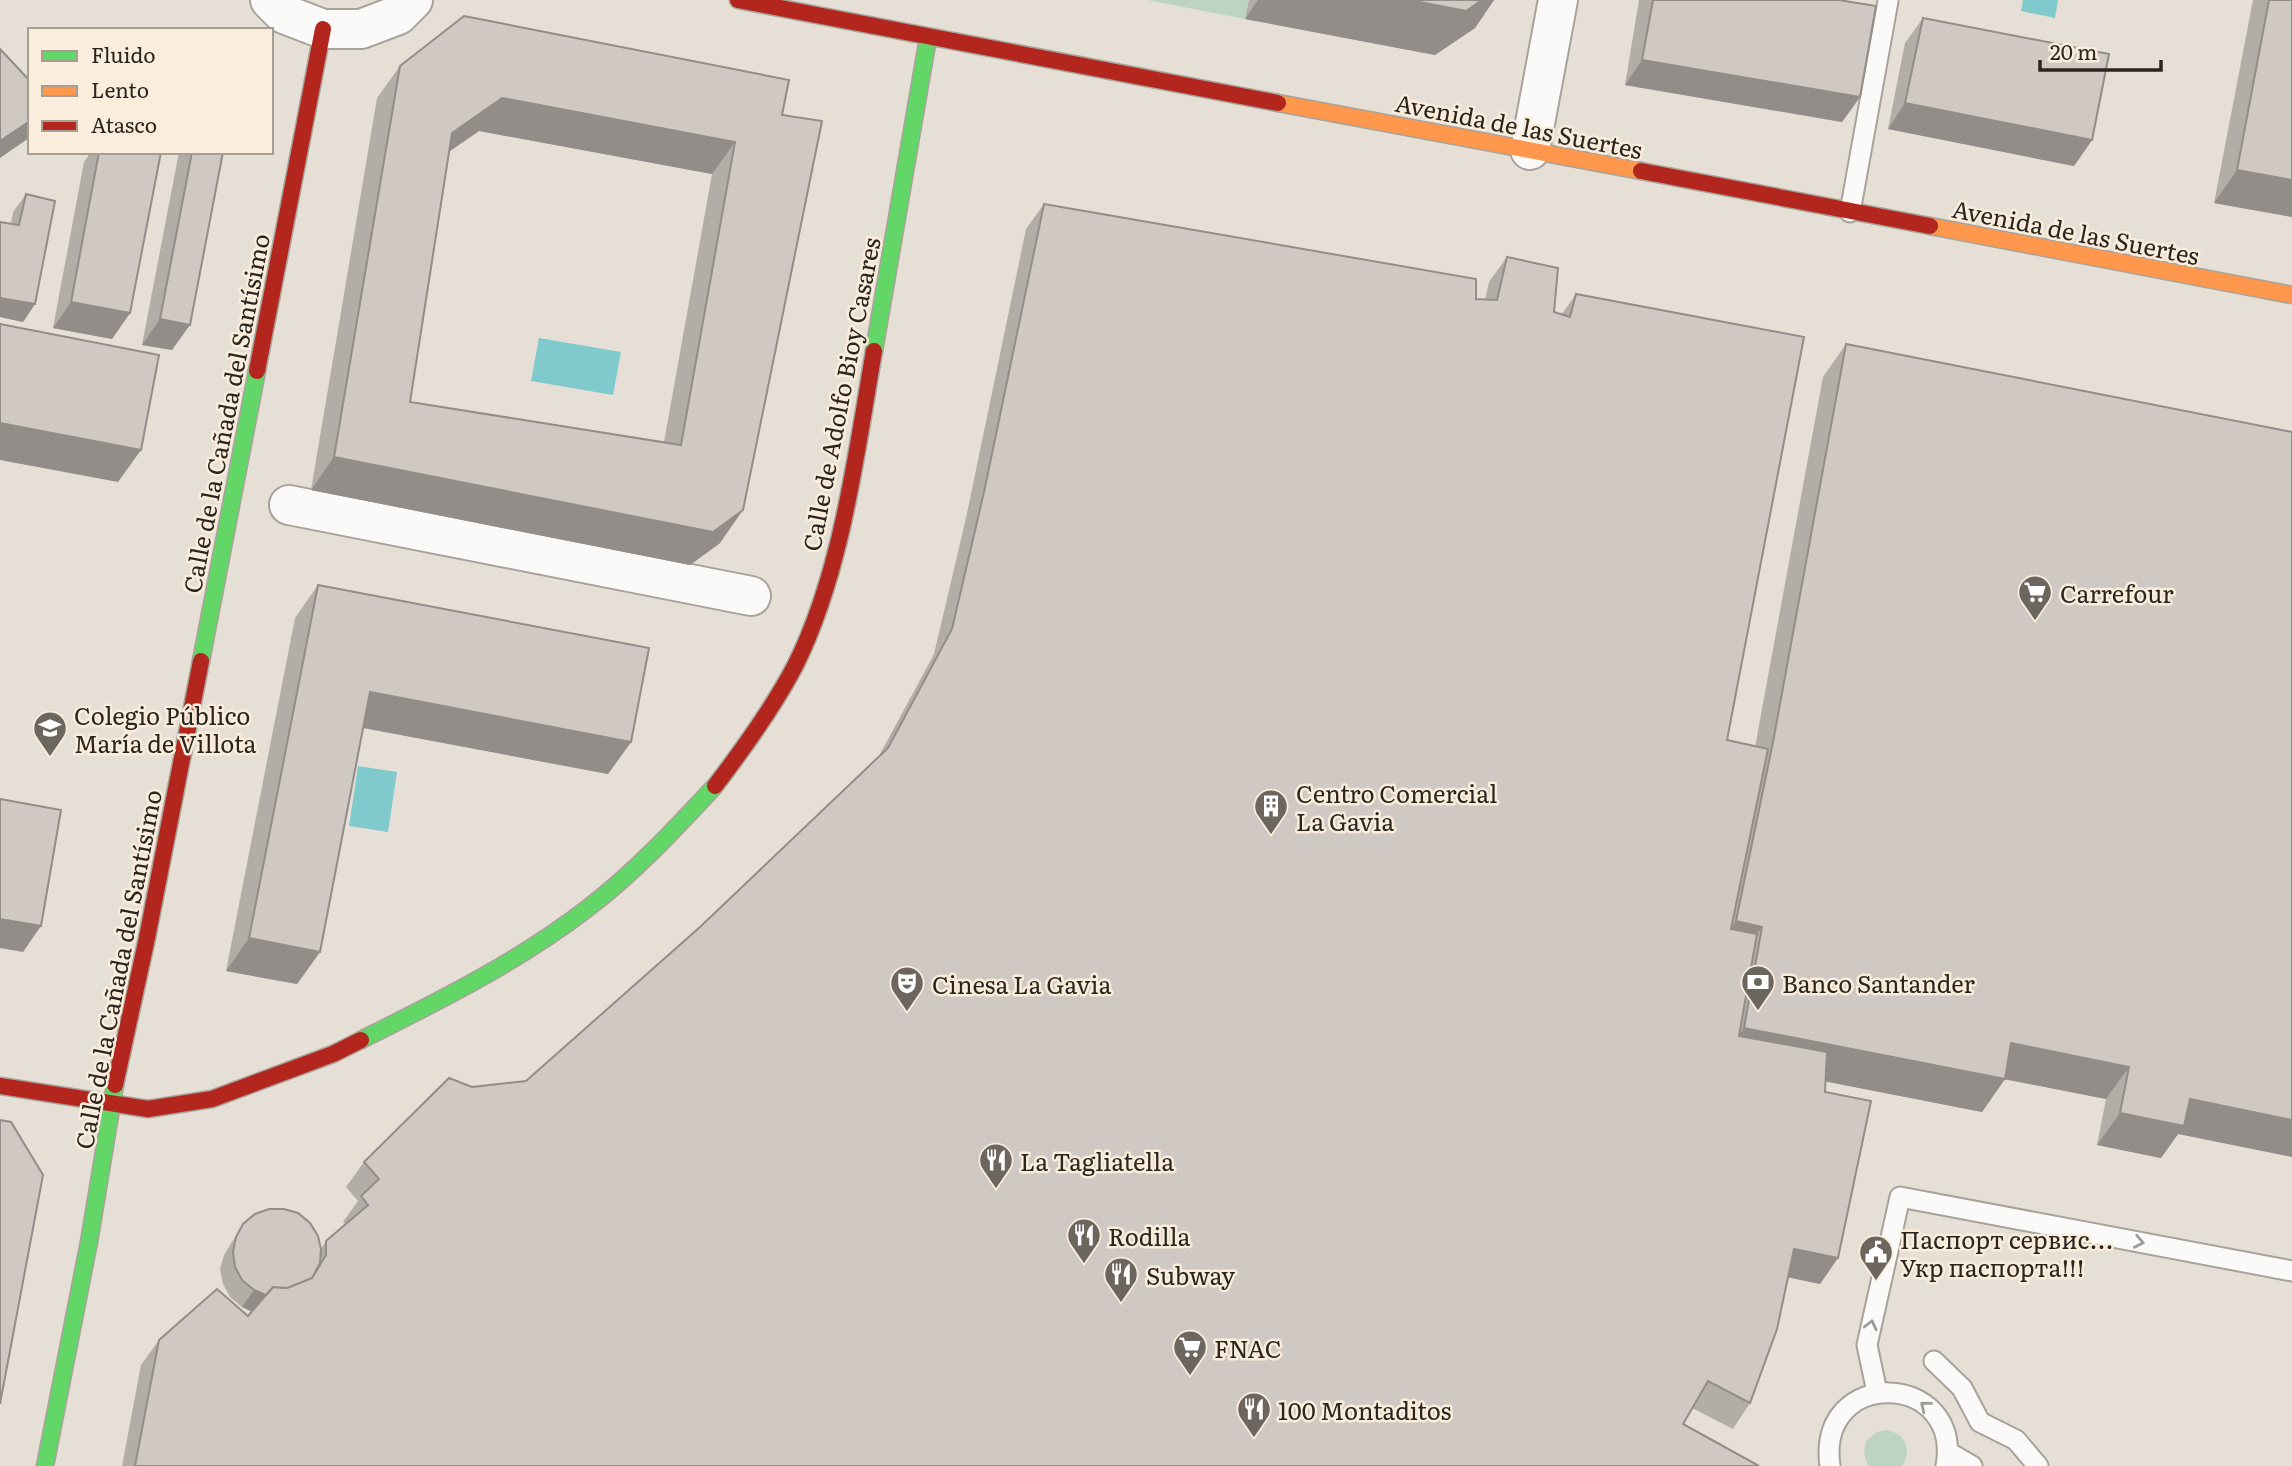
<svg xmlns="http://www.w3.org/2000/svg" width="2292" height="1466" font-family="Literata,serif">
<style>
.green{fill:#bcd4c1}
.water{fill:#80cacd}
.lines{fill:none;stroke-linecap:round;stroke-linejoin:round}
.lane-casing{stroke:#a8a29b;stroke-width:23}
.street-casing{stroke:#a8a29b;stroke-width:42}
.fast-casing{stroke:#a8a29b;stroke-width:19}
.slow-casing{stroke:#a8a29b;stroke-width:19}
.jam-casing{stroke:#a8a29b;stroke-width:19}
.lane{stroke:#fbfaf9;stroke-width:19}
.street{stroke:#fbfaf9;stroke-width:38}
.fast{stroke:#63d668;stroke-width:16}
.slow{stroke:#ff974d;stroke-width:16}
.jam{stroke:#b3261e;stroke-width:16}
.wall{fill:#b3ada8;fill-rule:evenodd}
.shaded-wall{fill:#928d88}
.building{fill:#d0c9c3;stroke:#928d88;stroke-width:2;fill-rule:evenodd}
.oneway{stroke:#9d9a97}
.labels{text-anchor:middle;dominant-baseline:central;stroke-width:5;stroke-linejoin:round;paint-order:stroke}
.street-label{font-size:24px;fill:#2a251f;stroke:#faeddc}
.poi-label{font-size:24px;fill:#2a251f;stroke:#faeddc;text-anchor:start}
</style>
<rect width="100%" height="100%" fill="#e6dfd5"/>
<g class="green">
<path d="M1147,0h102l-4,19z"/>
<path d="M1885,1430c20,2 28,20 17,36h-33c-6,-8 -5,-16 -3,-25l11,-9z"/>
</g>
<g class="water">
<path d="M2023,0h35l-3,18 -34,-7z"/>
<path d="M539,338l82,14 -8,43 -82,-14z"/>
<path d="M358,766l39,6 -9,60 -39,-6z"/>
</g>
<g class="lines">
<g class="lane-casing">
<g id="lane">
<path d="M1850,212l38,-211"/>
<path d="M1934,1361l28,27 18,34 36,18 22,26"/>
<path d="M1877,1392l-10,-47 33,-148 392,74"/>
<path d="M1948,1452l24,14"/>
<path d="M1830,1466c-14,-100 133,-95 116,0"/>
</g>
</g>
<g class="street-casing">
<g id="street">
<path d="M270,0l14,14 39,15h38l37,-14 15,-15"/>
<path d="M1530,150l28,-150"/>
<path d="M289,505l462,91"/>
</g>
</g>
<g class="fast-casing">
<g id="fast">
<path d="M874,351l54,-313"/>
<path d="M201,661l56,-290"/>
<path d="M361,1040c78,-39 157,-78 227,-132 47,-36 87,-79 127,-122"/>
<path d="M45,1466l44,-224 26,-157"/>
</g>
</g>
<g class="slow-casing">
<g id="slow">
<path d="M1278,103l363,68"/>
<path d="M1930,226l362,69"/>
</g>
</g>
<g class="jam-casing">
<g id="jam">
<path d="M738,0l540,103"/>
<path d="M1641,171l289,55"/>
<path d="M257,371l66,-342"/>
<path d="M715,786c29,-38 58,-78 80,-120 47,-94 61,-212 79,-315"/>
<path d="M115,1085l32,-147 54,-277"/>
<path d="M0,1086l148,23 64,-10 121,-45 28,-14"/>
</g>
</g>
<use href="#lane" class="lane"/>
<use href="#street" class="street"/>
<use href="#fast" class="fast"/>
<use href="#slow" class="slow"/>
<use href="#jam" class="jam"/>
</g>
<g class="wall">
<path d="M1249,0h245l-19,28 -40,27 -190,-36z"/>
<path d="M1639,0h200l21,97 -18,25 -217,-37z"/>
<path d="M2253,0h39v217l-78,-14z"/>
<path d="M1923,18l169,122 -18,26 -186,-37 17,-86z"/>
<path d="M400,66l382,49 -62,428 -30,22 -379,-75 66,-392zM479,131l233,43 -48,268 -254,-40 39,-250z"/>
<path d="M91,152h70l-31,161 -18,26 -59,-11 31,-166z"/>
<path d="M179,152h44l-51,198 -30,-5z"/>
<path d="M26,194l9,110 -12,18 -23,-5v-95l11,2 2,-12z"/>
<path d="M1044,204l432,95 9,1 4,-18 18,-25 47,55 8,2 14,-20 151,446 28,7 68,-370 23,-33 332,790 -17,24 -64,-13 9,-46 -101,-20 -23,33 -157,-31v11l13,166 -18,26 -32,-7 -38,126 -17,26 -41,-21 -9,16 76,42h-1637l19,-101 18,-25 89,-24 4,-4 -10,-5 -12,-10 -7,-13 -3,-15 4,-14 19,-31 78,25 5,-8 20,-17 -3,-2 15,-21 -12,-14 18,-25 108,-75 54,-6 174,-154 179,-171 55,-102 32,-136 60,-289z"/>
<path d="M318,585l313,157 -23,32 -245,-46 -43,224 -23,32 -71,-13 69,-353z"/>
</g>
<g class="shaded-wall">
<path d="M1258,0h236l-19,28 -40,27 -190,-36z"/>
<path d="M1642,60l218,37 -18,25 -217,-37z"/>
<path d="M502,98l233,44 -23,32 -233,-43 -50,34 23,-32z"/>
<path d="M1905,103l187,37 -18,26 -186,-37z"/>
<path d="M30,121l-1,17 -29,20v-17z"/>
<path d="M2237,170l55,10v37l-78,-14z"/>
<path d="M0,298l35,6 -12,18 -23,-5z"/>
<path d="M71,302l59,11 -18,26 -59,-11z"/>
<path d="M160,319l30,6 -18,25 -30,-5z"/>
<path d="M0,423l141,27 -23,32 -118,-22z"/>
<path d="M334,457l409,53 -23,33 -30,22 -379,-75z"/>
<path d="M370,692l261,50 -23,32 -260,-49z"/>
<path d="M0,919l41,7 -18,26 -23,-4z"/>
<path d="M1736,921l26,6 -22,32 -27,-5z"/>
<path d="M249,938l71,14 -23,32 -71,-13z"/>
<path d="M1744,1028l261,51 -23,33 -261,-51z"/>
<path d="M2011,1043l118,24 -23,32 -118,-23z"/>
<path d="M2190,1099l102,21v37l-114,-23 -17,24 -64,-13 23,-32z"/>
<path d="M1794,1249l44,9 -18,26 -43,-9z"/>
<path d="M254,1290l27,6 -26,17 -13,-6z"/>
</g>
<g class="building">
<path d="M1410,0h72l-16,11z"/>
<path d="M1653,0h186l37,6 -16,91 -218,-37z"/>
<path d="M2269,0h23v180l-55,-10z"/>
<path d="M464,16l325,64 -7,35 40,6 -79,389 -30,22 -379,-75 66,-391zM502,98l233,44 -54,303 -271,-43 42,-269z"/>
<path d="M1923,18l186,36 -17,86 -187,-37z"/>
<path d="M0,49l30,32v40l-30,20z"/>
<path d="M99,152h62l-31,161 -59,-11z"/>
<path d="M192,152h31l-33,173 -30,-6z"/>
<path d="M26,194l29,7 -20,103 -35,-6v-76l19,3z"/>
<path d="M1044,204l432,75v20l21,1 10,-43 51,11 -4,44 16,5 6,-23 228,43 -77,403 41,9 -37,180 26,5 -18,102 88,16 -2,40 46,9 -33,157 -44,-9 -17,80 -27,74 -42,-22 -25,43 76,42h-1624l24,-126 58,-51 31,27 25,-29 14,1 25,-10 14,-23v-14l42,-36 -7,-9 18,-17 -15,-17 85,-84 23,9 54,-6 174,-154 188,-179 64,-119 32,-137z"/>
<path d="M0,324l159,31 -18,95 -141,-27z"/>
<path d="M1846,344l446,88v688l-102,-21 -6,27 -64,-13 9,-46 -118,-24 -6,36 -261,-51 18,-101 -26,-6 37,-179z"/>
<path d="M318,585l331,63 -18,94 -261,-50 -50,260 -71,-14z"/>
<path d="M0,799l61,11 -20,116 -41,-7z"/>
<path d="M0,1120l11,2 32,53 -43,229z"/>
<path d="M269,1209h15l14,4 12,10 8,13 3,13 -1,14 -8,15 -25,10 -14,-1 -7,8 -12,-5 -12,-10 -7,-13 -2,-15 3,-15 7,-13 12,-10z"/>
</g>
<defs><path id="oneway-chevron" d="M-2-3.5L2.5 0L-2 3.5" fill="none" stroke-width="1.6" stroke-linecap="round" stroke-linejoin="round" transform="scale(1.75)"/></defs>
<g class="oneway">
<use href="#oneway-chevron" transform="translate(2139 1242) rotate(11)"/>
<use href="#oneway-chevron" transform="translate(1871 1325) rotate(-77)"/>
<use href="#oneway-chevron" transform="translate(1925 1406) rotate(-141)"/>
</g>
<defs>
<g id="supermarket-pin" transform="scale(1.75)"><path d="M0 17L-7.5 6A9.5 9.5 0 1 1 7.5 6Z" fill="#6c665f" stroke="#faeddc"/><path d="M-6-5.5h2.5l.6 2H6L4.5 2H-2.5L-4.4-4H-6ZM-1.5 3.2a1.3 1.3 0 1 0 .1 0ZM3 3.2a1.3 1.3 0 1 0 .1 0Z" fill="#fff"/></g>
<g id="school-pin" transform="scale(1.75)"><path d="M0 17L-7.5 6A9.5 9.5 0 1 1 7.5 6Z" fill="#6c665f" stroke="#faeddc"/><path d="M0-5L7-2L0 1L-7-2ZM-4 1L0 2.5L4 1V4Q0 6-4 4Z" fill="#fff"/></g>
<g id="building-pin" transform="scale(1.75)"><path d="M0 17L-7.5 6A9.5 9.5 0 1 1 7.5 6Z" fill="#6c665f" stroke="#faeddc"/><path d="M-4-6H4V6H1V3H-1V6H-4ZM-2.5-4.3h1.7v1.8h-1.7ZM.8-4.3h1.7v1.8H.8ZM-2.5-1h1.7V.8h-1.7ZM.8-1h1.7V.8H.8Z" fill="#fff"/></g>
<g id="bank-pin" transform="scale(1.75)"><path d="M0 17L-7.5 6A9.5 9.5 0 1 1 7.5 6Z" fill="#6c665f" stroke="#faeddc"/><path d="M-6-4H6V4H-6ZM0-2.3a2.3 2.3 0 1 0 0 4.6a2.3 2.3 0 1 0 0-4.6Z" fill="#fff"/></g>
<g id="theatre-pin" transform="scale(1.75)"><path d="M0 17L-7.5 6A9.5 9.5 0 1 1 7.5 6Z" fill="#6c665f" stroke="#faeddc"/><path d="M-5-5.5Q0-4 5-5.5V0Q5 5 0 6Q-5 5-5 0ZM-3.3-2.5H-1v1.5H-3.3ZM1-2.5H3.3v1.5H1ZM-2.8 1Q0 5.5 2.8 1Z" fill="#fff"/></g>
<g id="restaurant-pin" transform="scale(1.75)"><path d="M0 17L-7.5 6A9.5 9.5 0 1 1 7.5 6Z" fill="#6c665f" stroke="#faeddc"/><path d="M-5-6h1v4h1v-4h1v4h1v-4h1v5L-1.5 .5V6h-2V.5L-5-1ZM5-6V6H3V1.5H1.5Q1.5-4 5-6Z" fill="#fff"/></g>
<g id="civic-pin" transform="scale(1.75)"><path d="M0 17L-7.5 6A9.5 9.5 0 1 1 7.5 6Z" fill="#6c665f" stroke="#faeddc"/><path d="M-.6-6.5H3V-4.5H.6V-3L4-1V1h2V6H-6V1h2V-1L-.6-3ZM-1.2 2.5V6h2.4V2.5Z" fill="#fff"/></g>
</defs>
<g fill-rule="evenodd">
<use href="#supermarket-pin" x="2035" y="592"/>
<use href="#school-pin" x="50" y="728"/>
<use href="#building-pin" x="1271" y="806"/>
<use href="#bank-pin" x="1758" y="982"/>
<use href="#theatre-pin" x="907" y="983"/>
<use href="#restaurant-pin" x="996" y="1160"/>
<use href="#restaurant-pin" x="1084" y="1235"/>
<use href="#civic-pin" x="1876" y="1252"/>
<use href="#restaurant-pin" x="1121" y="1274"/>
<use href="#supermarket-pin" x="1190" y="1347"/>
<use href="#restaurant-pin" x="1254" y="1409"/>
</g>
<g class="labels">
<g class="street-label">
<text transform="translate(1519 125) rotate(11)">Avenida de las Suertes</text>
<text transform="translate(2076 231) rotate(11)">Avenida de las Suertes</text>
<text transform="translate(840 394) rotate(-79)">Calle de Adolfo Bioy Casares</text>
<text transform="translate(225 413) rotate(-79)">Calle de la Cañada del Santísimo</text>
<text transform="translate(117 969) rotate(-79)">Calle de la Cañada del Santísimo</text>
</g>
<g class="poi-label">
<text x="2060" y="592">Carrefour</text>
<text x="74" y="714">Colegio Público<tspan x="74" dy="28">María de Villota</tspan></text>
<text x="1296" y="792">Centro Comercial<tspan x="1296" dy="28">La Gavia</tspan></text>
<text x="1782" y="982">Banco Santander</text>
<text x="932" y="983">Cinesa La Gavia</text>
<text x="1020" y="1160">La Tagliatella</text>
<text x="1108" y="1235">Rodilla</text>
<text x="1900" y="1238">Паспорт сервис...<tspan x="1900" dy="28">Укр паспорта!!!</tspan></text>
<text x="1146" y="1274">Subway</text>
<text x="1214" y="1347">FNAC</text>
<text x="1278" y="1409">100 Montaditos</text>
</g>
</g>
<rect x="28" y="28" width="245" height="126" fill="#faeddc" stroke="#a79d90" stroke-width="2"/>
<rect x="42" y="51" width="35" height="10" fill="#63d668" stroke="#a79d90" stroke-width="2"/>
<text x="91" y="63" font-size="21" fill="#2a251f">Fluido</text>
<rect x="42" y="86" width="35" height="10" fill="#ff974d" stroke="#a79d90" stroke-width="2"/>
<text x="91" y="98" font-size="21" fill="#2a251f">Lento</text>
<rect x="42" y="121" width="35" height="10" fill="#b3261e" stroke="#a79d90" stroke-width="2"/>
<text x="91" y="133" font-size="21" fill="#2a251f">Atasco</text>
<path d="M2040 60v10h121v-10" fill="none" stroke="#2a251f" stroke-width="3.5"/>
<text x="2050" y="60" font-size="21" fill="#2a251f" stroke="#faeddc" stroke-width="5" paint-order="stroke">20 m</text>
</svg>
